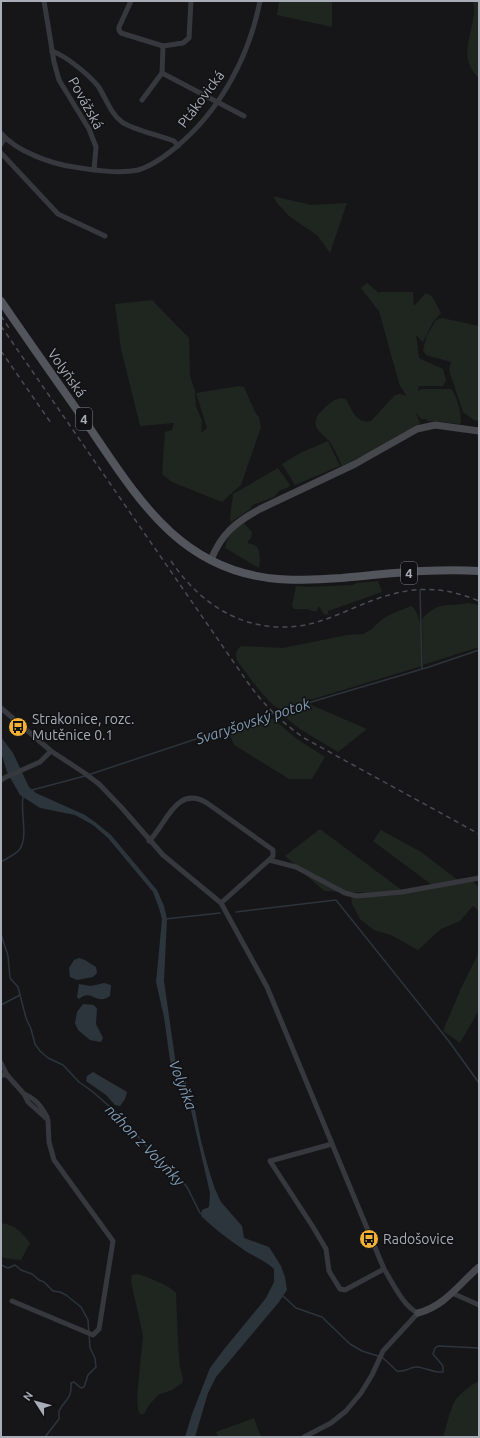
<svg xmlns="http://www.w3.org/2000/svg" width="480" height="1438" font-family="Ubuntu,sans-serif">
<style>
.green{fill:#1e261f}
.water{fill:#2c353c}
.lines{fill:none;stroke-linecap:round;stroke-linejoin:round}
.stream{stroke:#2c353c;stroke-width:1.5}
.street{stroke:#37383d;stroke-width:5}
.secondary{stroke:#45474d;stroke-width:7}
.primary{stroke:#53555c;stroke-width:8}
.rail{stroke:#4a4c52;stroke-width:1.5;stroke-dasharray:5 4;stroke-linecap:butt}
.labels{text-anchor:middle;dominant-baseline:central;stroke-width:3;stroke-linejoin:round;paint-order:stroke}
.shield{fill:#111113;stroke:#7b7e86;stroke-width:1}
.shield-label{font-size:13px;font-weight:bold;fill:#a8adb8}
.street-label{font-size:14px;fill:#a8adb8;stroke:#111113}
.poi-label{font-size:14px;fill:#a8adb8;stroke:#111113;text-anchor:start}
.water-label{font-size:15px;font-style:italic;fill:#7f9bb3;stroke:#111113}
</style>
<rect width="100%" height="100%" fill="#161618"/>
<g class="green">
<path d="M279,1h53v26l-55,-12z"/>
<path d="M473,1h6v77c-26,-23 1,-55 -6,-77z"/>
<path d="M273,196l38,9 36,-2 -17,50 -12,-17 -29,-20 -12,-13z"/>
<path d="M367,283l12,10v-1h34l1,14 12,-13 6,3 9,17 -8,9 -10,20 -7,-7 3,23 24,11 3,11 -3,6h-24l-1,5 4,-2h29c7,9 10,23 10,34l-2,1 -27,-3h-4l-2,-2h-5l-5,-7 4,12 -3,2 -42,24 -33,16c-4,-8 -7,-18 -13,-25 -3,-4 -8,-7 -11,-11 -7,-11 3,-19 11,-26 5,-4 10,-7 17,-5 6,11 10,25 25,22l24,-26 5,-1 7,2 -7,-10 -3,-10 -18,-65 -18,-23z"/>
<path d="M152,300l37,38 1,38 5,14 1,16 6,15 -1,12 6,-5 -11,-35 43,-7 5,1 11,25 4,5 2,10 -20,58 -19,17 -50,-20 -10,-8 3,-42 7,-2 2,-7 -34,3 -19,-77 -6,-45z"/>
<path d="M442,318l37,8v94l-4,1 -12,-9 -14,-42 2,-8 -25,-7 -3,-5 4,-15 9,-15z"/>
<path d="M328,441l12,25 -45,19 -13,-21 18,-11z"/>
<path d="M278,468l12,17 -1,2 -10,4 -5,6 -21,8 -4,5 -18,12 -1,-3 3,-25z"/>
<path d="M244,523l8,9 -1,6 -4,5c3,1 7,1 9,3 5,4 4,17 3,22l-34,-20c1,-11 10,-20 19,-25z"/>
<path d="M378,581l4,11 -54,19v3l-2,1 -3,-2 -4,-7 -3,6 -9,-3h-13l-2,-3 4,-20 13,1 43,-2 5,-2z"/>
<path d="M469,603l10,2v42l-56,18 -1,-46c16,-18 25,-12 47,-16z"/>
<path d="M411,606c13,6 10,47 11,60l-142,43c-10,-2 -35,-38 -42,-47 -3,-6 -3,-12 3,-16l42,2 64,-13 16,-1 8,-4 9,-9 9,-6z"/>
<path d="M309,704l58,25 -29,23 -38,-23 -19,-15c9,-5 18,-9 27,-6z"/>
<path d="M273,719l24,20 28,18 -13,22h-23l-55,-34 -6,-15 29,-9z"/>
<path d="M320,829l83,62 -26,2 -53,-2 -39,-35z"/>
<path d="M381,830l40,22 37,28 -26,5 -59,-44z"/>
<path d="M472,880l7,8v23l-6,-5 -13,15 -19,8 -23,21 -27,-15 -17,-5 -14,-11 -8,-15 -1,-8 37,-2z"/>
<path d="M479,952v58l-19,33 -17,-12 19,-45z"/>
<path d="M1,1223c15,2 20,9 29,20l-9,17c-7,-1 -13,-1 -20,-3z"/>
<path d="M137,1274c11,3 32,11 39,19l2,50 2,25 3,10 -1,5 -10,7 -14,5 -9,10 -5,9h-4l-2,-4 -1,-14 6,-60 -12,-55 1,-6z"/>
<path d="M479,1381v56h-36c3,-9 8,-32 14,-39 6,-7 14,-13 22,-17z"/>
<path d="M254,1418l7,19h-43l-2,-5z"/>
</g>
<g class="water">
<path d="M1,737l12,16 16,34 7,6 49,22 10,7 16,13 46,55 7,16 3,13 -3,62 12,84 10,17 8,23 7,36 9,33 5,15 6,13 21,24 2,12 25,9 12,19 4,11 2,13 -8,12 -63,75 -8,16 -13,44h-10l7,-23 18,-46 15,-20 41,-50 8,-16v-13c-9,-9 -20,-12 -30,-19 -15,-10 -29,-21 -43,-34l1,-6 7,-3 1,-14 -20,-87 -8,-22 -11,-18 -2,-13 -5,-36 -8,-35 6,-63 -3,-11 -6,-16 -45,-54 -15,-13 -18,-10 -35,-7 -20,-13 -13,-23 -6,-20z"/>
<path d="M79,958l6,2 11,7 1,6 -4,4 -16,3 -7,-3 -1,-9 5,-8z"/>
<path d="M104,983l7,2 -1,11c-15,10 -18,-8 -31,3l-2,-2 2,-13 12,2z"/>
<path d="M83,1004l11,1 3,4 -1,15 7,14 -2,4 -11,-2 -12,-10 -3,-7 2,-11z"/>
<path d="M93,1072l34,20 -2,7 -5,7 -5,-1 -9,-10 -20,-14 1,-5z"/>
</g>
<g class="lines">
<g class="stream">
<path d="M420,590l2,79"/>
<path d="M88,775l186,-62 155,-46 50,-17"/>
<path d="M32,790l53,-14"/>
<path d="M1,862c6,-4 14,-7 18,-12 10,-12 1,-38 4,-53"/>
<path d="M236,912l100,-12 112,140 31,43"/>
<path d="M165,919l55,-6"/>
<path d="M1,934l7,22 2,22 8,9 2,8 -19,10"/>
<path d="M20,995l6,23 5,11 4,15 5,7 8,7 15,7 16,17 14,10 25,22 47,53 16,13 6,7 13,26 3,2"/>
<path d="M1,1265l7,3 7,-3 6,5 11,4 7,6 5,2 9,9 7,1 6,3 15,12 7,13 2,28 5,10 1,9 -8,8 -4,12 -3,1 -7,-6 -3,1c1,17 -6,16 -12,28v8l-14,18"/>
<path d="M282,1295l14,13 26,9 28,27 12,7 16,5"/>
<path d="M382,1357l15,14c7,2 13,-4 19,-4 9,0 17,6 27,5v-6l-10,-12 2,-6 3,-2 41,2"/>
</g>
<g class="street">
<path d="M44,1l10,61 5,18 30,49 7,18 -2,23"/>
<path d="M131,1l-12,26v3l2,3 42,13 20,-3 6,-5 2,-37"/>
<path d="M52,51c14,5 36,23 46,35 8,12 12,27 24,36 11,8 37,13 52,19l4,5"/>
<path d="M162,73l82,43"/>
<path d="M142,100l20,-27 1,-27"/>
<path d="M1,133c15,18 50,31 73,34 19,3 45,7 64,3 14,-4 26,-13 37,-22 44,-36 74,-90 85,-147"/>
<path d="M1,144l4,-6"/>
<path d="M1,153l57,61 47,22"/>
<path d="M1,708l50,43 32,21 16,12 23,24 41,47 58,48 46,84 117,282c9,14 19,37 34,44l-35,38 -11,24 -11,18 -15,18 -15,12 -27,14"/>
<path d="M1,780l5,-3 34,-15 11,-11"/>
<path d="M149,841c17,-16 27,-57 58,-38l66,47v6l-4,4 -48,43"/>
<path d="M269,860l27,7 49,26 12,3 45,-4 77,-14"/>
<path d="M1,1063l6,12"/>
<path d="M1,1075h6l17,19 4,8 20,18 1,22 5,18 59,81 -14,88 -6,6 -81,-34"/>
<path d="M24,1094c12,5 17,12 23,23"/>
<path d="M332,1144l-62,17 43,66 13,22 3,22 11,18 5,1 39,-21"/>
<path d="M452,1293l27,12"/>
</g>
<g class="secondary">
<path d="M211,560c10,-26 25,-38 49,-51l95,-45 62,-35 18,-4 44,6"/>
<path d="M418,1313c27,-7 41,-29 61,-46"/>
</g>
<path class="primary" d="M1,301c28,41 57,82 86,123 50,73 92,147 191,155 21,2 42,0 64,-1 45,-4 91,-10 137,-7"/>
<g class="rail">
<path d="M1,316l10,15"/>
<path d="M1,326l245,354c16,23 35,42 58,58l175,96"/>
<path d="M1,351l50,72"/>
<path d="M171,561c33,49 83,77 143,62 14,-4 28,-10 42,-16 45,-19 77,-25 123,-6"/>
</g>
</g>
<defs>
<g id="bus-disc" transform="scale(1)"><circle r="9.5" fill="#f2b134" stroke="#111113"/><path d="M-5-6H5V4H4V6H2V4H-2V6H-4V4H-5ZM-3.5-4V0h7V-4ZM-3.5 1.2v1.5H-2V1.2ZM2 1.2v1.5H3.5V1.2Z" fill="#111"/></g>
</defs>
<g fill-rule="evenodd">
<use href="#bus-disc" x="18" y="727"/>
<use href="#bus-disc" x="369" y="1239"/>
</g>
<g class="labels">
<g class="shield">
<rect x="76" y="408" width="16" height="22" rx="3"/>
<rect x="401" y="562" width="16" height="22" rx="3"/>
</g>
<g class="shield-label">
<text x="84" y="419">4</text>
<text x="409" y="573">4</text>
</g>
<g class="street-label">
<text transform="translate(201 99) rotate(-53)">Ptákovická</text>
<text transform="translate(86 103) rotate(61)">Povážská</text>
<text transform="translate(67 373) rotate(55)">Volyňská</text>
</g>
<g class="poi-label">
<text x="32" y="719">Strakonice, rozc.<tspan x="32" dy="16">Mutěnice 0.1</tspan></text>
<text x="383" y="1239">Radošovice</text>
</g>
<g class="water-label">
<text transform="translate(253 721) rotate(-18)">Svaryšovský potok</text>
<text transform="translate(183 1085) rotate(69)">Volyňka</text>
<text transform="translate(145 1145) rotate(46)">náhon z Volyňky</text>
</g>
</g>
<rect width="480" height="1438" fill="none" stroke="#a8adb8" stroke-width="4"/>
<g transform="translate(36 1402) rotate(306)" stroke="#111113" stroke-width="3" paint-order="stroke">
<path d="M0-3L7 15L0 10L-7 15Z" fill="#a8adb8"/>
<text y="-6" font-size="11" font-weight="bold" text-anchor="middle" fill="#a8adb8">N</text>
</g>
</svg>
